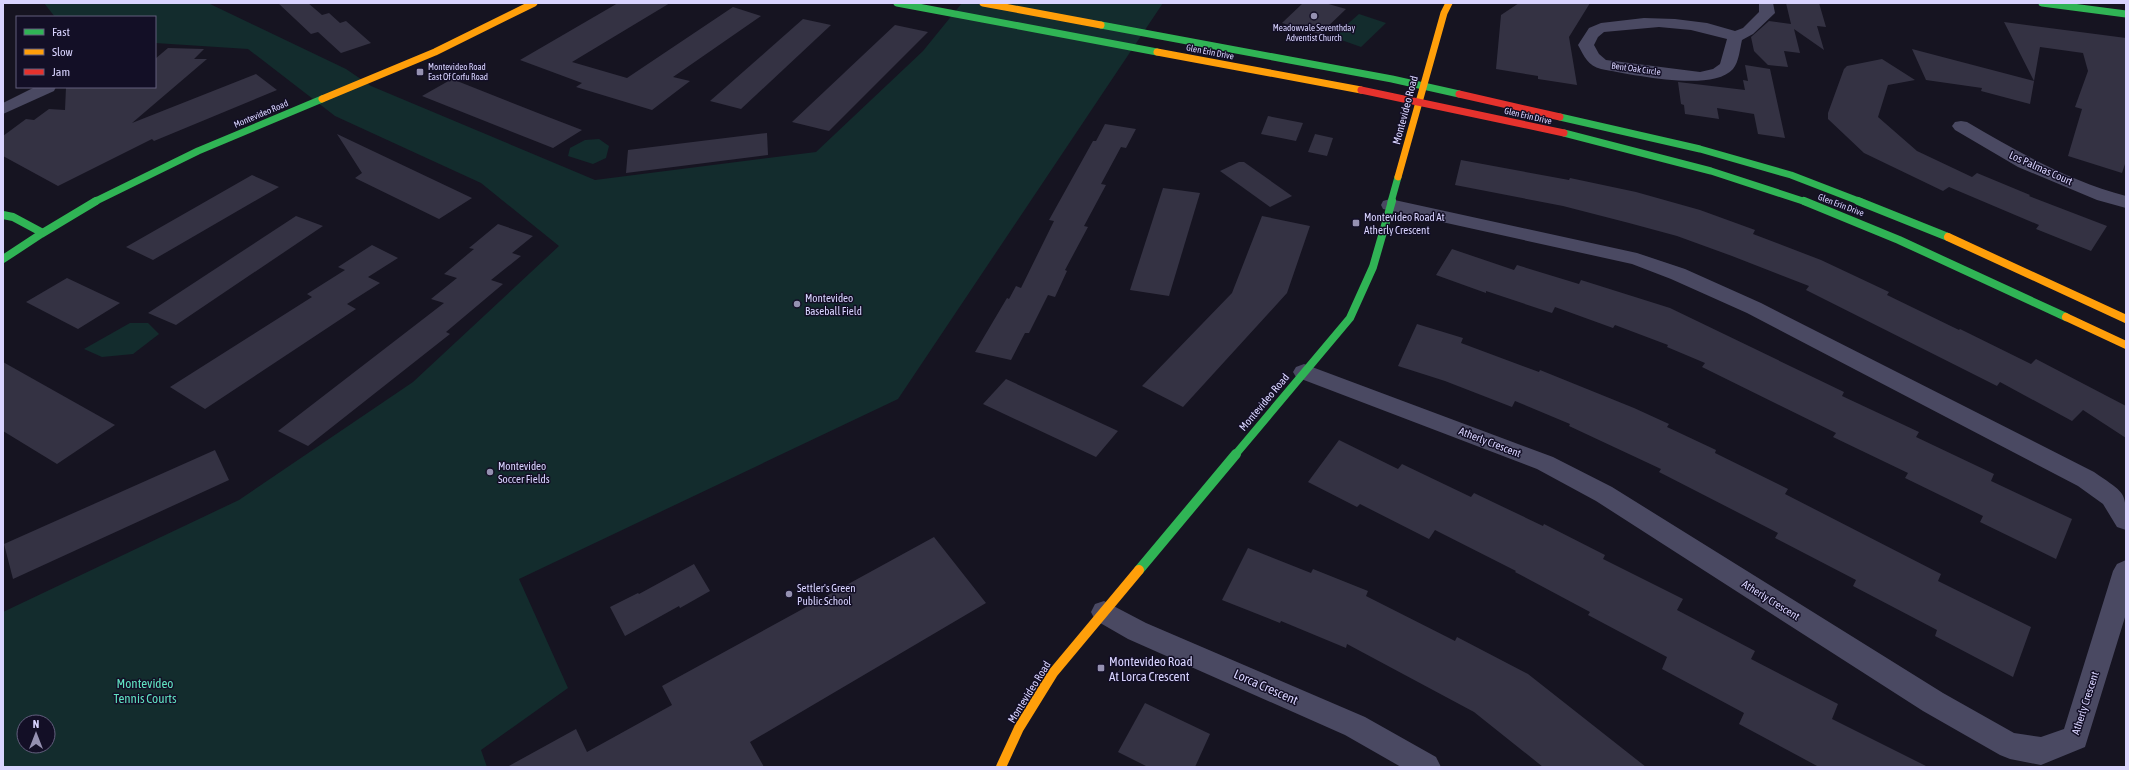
<svg xmlns="http://www.w3.org/2000/svg" width="2129" height="770" font-family="'Asap Condensed',sans-serif">
<style>
.green{fill:#132c2d;fill-rule:evenodd}
.building{fill:#343243}
.lines{fill:none;stroke-linecap:round;stroke-linejoin:round}
.street{fill:#4a4962;fill-rule:evenodd}
.fast-far2{stroke:#30b455;stroke-width:7}
.fast-far1{stroke:#30b455;stroke-width:8}
.fast{stroke:#30b455;stroke-width:10}
.slow-far2{stroke:#ff9f0a;stroke-width:7}
.slow-far1{stroke:#ff9f0a;stroke-width:8}
.slow{stroke:#ff9f0a;stroke-width:10}
.jam{stroke:#e5322d;stroke-width:7}
.poi-dot{fill:#9591b1;stroke:#130f26;stroke-width:1.5}
.labels{text-anchor:middle;dominant-baseline:central;stroke-width:3;stroke-linejoin:round;paint-order:stroke}
.far-poi-label{font-size:9px;fill:#d9d4ff;stroke:#130f26}
.far-street-label{font-size:9px;fill:#d9d4ff;stroke:#130f26}
.street-label{font-size:11px;fill:#d9d4ff;stroke:#130f26}
.poi-label{font-size:11px;fill:#d9d4ff;stroke:#130f26;text-anchor:start}
.near-poi-label{font-size:13px;fill:#d9d4ff;stroke:#130f26;text-anchor:start}
.near-park-label{font-size:13px;fill:#5fe0c0;stroke:#130f26}
.near-street-label{font-size:13px;fill:#d9d4ff;stroke:#130f26}
</style>
<rect width="100%" height="100%" fill="#161421"/>
<g class="green">
<path d="M44,3h164l138,66 25,17 224,94 221,-28 107,-101 39,-48h201l-265,396 -379,180 49,109 -87,62 6,17h-484v-155l236,-112 174,-118 146,-136 -78,-63 -146,-67 -87,-67 -93,-6v-26h-100zM24,722h24v24h-24z"/>
<path d="M1359,14l27,9 -25,24 -28,-10z"/>
<path d="M599,139l10,7 -3,12 -13,6 -25,-8 2,-8 15,-8z"/>
<path d="M130,323h18l11,11 -26,20 -31,3 -18,-8z"/>
</g>
<g class="building">
<path d="M278,3h30l14,12 7,-2 11,10 6,-2 25,22 -30,10 -23,-21 -7,2z"/>
<path d="M618,3h52l-98,59 55,16 106,-71 28,9 -88,61 17,4 -38,29 -76,-23 6,-4 -62,-23z"/>
<path d="M1303,3h22l21,6 -26,25 -38,-11z"/>
<path d="M1519,3h71l-21,34 8,48 -39,-6v-3l-42,-7 5,-54z"/>
<path d="M1786,3h33l7,24 -9,-1 7,24 -30,-21 6,24 -16,-2 4,16 -20,-2 -14,-14 -3,-14 18,-16 22,3z"/>
<path d="M803,19l28,6 -90,84 -31,-8z"/>
<path d="M2004,22l122,16v123l-4,12 -54,-17 14,-47 -7,-2 13,-36 -5,-18 -43,-6 -10,57 -49,-13 1,-3 -56,-8 -14,-31 122,32z"/>
<path d="M895,25l33,7 -99,99 -37,-9z"/>
<path d="M168,48l36,1 -10,10h13l-75,64 124,-49 21,16 -123,51 -2,-2 -94,47 -55,-30v-20l23,-17 8,1 15,-11 16,1 1,-23h89v-28z"/>
<path d="M1882,59l33,21 -27,5 -10,32 39,34 55,26 5,-4 53,22 -1,1 78,30 -16,25 -55,-22 3,-4 -90,-38 -6,4 -79,-38 -36,-34v-6l16,-44 3,-3z"/>
<path d="M1745,65l25,4 15,69 -27,-4 -4,-20 -37,-6 2,11 -34,-5 -1,-9 -3,-1 -3,-22 67,8 -2,-10 5,1z"/>
<path d="M452,79l91,36 39,15 -29,18 -131,-52z"/>
<path d="M1268,116l35,7 -7,18 -35,-7z"/>
<path d="M1105,124l31,5 -10,19 -5,-1 -20,37 5,1 -22,41 4,1 -23,43 2,1 -12,26 -7,-2 -19,38h-4l-14,27 -36,-8 32,-54 2,1 7,-13 5,2 33,-67 -5,-1 44,-79h3z"/>
<path d="M767,133l1,22 -142,18 2,-23z"/>
<path d="M337,134l135,64 -33,21 -84,-41 7,-5z"/>
<path d="M1315,134l18,4 -6,18 -19,-4z"/>
<path d="M1461,160l108,20 1,-2 66,14 64,18 55,20 -2,4 68,26 68,32 -2,3 72,35 1,-1 71,35 5,-5 90,47v32l-43,-28 -11,11 -72,-39 -3,4 -191,-96 3,-4 -77,-30 -55,-20 -48,-13 -66,-17 -108,-21z"/>
<path d="M1239,162h5l48,34 -22,11 -50,-36z"/>
<path d="M252,175l27,12 -126,73 -27,-13z"/>
<path d="M1163,188l37,5 -31,103 -39,-6z"/>
<path d="M296,216l27,10 -147,99 -28,-12z"/>
<path d="M1262,216l48,10 -23,67 -104,114 -41,-21 90,-93z"/>
<path d="M498,224l35,12 -21,17 9,3 -30,24 12,4 -57,48 4,2 -142,112 -30,-15 166,-128 -13,-4 26,-21 -13,-4 30,-25 -5,-1z"/>
<path d="M372,245l26,13 -30,19 12,6 -33,21 9,5 -151,100 -35,-22 142,-90 -5,-3 38,-24 -7,-3z"/>
<path d="M1452,249l62,21 3,-5 62,19 2,-4 89,28 174,84 -2,4 77,36 -3,5 78,37 -3,7 81,38 -16,40 -76,-37 3,-6 -78,-38 3,-5 -75,-36 3,-4 -134,-66 3,-4 -38,-16 1,-2 -53,-20 -2,3 -58,-21 -3,6 -66,-22v2l-50,-18z"/>
<path d="M67,278l53,25 -42,26 -52,-27z"/>
<path d="M1417,324l46,14 -2,5 78,29 1,-2 94,38 35,16 -2,3 49,23 -1,3 73,36 -3,5 156,80 -3,7 93,46 -18,50 -78,-41 2,-6 -84,-44 3,-6 -81,-42 3,-5 -119,-61 2,-3 -92,-43 1,-2 -55,-23 -3,6 -67,-26 -47,-15z"/>
<path d="M3,362l112,63 -58,39 -54,-33z"/>
<path d="M1006,379l112,52 -22,26 -113,-53z"/>
<path d="M1339,440l59,29 4,-5 69,33 3,-4 69,33 1,-2 61,31 -2,4 80,40 -6,11 78,41 -4,8 87,45 -6,15 96,48h-109l-80,-43 5,-11 -82,-44 5,-12 -79,-42 2,-3 -75,-40 1,-1 -81,-41 -6,9 -69,-35 -3,3 -49,-25z"/>
<path d="M215,450l14,30 -216,99 -9,-35z"/>
<path d="M934,537l52,66 -236,139 14,25h-257l69,-38 11,23 85,-47 -10,-19z"/>
<path d="M1248,548l63,25 2,-4 55,22 -2,5 89,45 2,-4 71,37 118,93h-103l-69,-55 -127,-68 -1,4 -65,-27 -1,2 -58,-23z"/>
<path d="M694,564l16,27 -30,17 -1,-2 -54,30 -15,-29 28,-14 1,1z"/>
<path d="M1145,703l65,31 -15,33h-47l-30,-15z"/>
</g>
<g class="lines">
<g class="street">
<path d="M1759,3h14l2,10 -22,21 -11,6c-2,8 -3,22 -9,29 -21,24 -103,5 -132,0 -13,-3 -17,-13 -23,-24l11,-17 12,-5 43,-5 31,1 32,4 28,8 8,-3 16,-16zM1659,27l32,3 36,9 -7,25 -7,5 -13,3 -94,-12 -7,-6 -5,-9 4,-8 6,-5z"/>
<path d="M35,87h21l-2,4 -51,23v-11z"/>
<path d="M1961,121l6,1c51,30 102,59 159,74v12l-29,-8 -79,-33 -63,-37 -3,-4 3,-4z"/>
<path d="M1390,199l247,54 48,16 76,34 333,169c33,23 32,18 32,58l-9,-3 -14,-23 -25,-18 -331,-173 -76,-34 -39,-15 -249,-55 -2,-4 2,-4z"/>
<path d="M1304,364l249,93 59,30 331,206 71,40 27,4 23,-8 49,-158 4,-7 9,-4v54l-41,133 -44,18 -31,-6 -10,-4 -77,-44 -327,-210 -59,-32 -241,-92 -3,-5 3,-5z"/>
<path d="M1104,601l42,22 219,94 71,40 5,10h-40l-56,-32 -217,-96 -33,-19 -4,-8 4,-8z"/>
</g>
<g class="fast-far2">
<path d="M897,3l260,49"/>
<path d="M2042,3l84,11"/>
<path d="M1101,25l291,54 67,15"/>
<path d="M1560,117l140,32 91,26 70,27"/>
<path d="M1564,133l147,38 95,31"/>
<path d="M94,202l104,-51 124,-52"/>
<path d="M1391,202l7,-25"/>
</g>
<g class="fast-far1">
<path d="M1804,201l95,39 167,77"/>
<path d="M1858,201l90,36"/>
<path d="M3,215l10,2 28,15"/>
<path d="M3,259l38,-25 55,-33"/>
<path d="M1235,455l115,-137 23,-51 19,-66"/>
</g>
<path class="fast" d="M1139,570l97,-116"/>
<g class="slow-far2">
<path d="M983,3l118,22"/>
<path d="M1157,52l204,38"/>
<path d="M322,99l113,-47 99,-49"/>
<path d="M1398,177l46,-164 5,-10"/>
</g>
<g class="slow-far1">
<path d="M1948,237l178,82"/>
<path d="M2066,317l60,28"/>
</g>
<path class="slow" d="M1001,767l18,-39 34,-55 86,-103"/>
<g class="jam">
<path d="M1361,90l203,43"/>
<path d="M1459,94l101,23"/>
</g>
</g>
<g class="poi-dot">
<circle cx="1314" cy="16" r="4"/>
<rect x="416" y="68" width="8" height="8" rx="2"/>
<rect x="1352" y="219" width="8" height="8" rx="2"/>
<circle cx="797" cy="304" r="4"/>
<circle cx="490" cy="472" r="4"/>
<circle cx="789" cy="594" r="4"/>
<rect x="1097" y="664" width="8" height="8" rx="2"/>
</g>
<g class="labels">
<g class="far-poi-label">
<text x="1314" y="28">Meadowvale Seventhday<tspan x="1314" dy="10">Adventist Church</tspan></text>
<text x="428" y="67" text-anchor="start">Montevideo Road<tspan x="428" dy="10">East Of Corfu Road</tspan></text>
</g>
<g class="far-street-label">
<text transform="translate(1210 52) rotate(11)">Glen Erin Drive</text>
<text transform="translate(1636 69) rotate(8)">Bent Oak Circle</text>
<text transform="translate(261 114) rotate(-23)">Montevideo Road</text>
<text transform="translate(1528 116) rotate(13)">Glen Erin Drive</text>
<text transform="translate(1841 205) rotate(21)">Glen Erin Drive</text>
</g>
<g class="street-label">
<text transform="translate(1405 110) rotate(-75)">Montevideo Road</text>
<text transform="translate(2041 168) rotate(24)">Los Palmas Court</text>
<text transform="translate(1264 402) rotate(-50)">Montevideo Road</text>
<text transform="translate(1490 442) rotate(21)">Atherly Crescent</text>
<text transform="translate(1771 600) rotate(32)">Atherly Crescent</text>
<text transform="translate(1029 692) rotate(-58)">Montevideo Road</text>
<text transform="translate(2085 703) rotate(-72)">Atherly Crescent</text>
</g>
<g class="poi-label">
<text x="1364" y="217">Montevideo Road At<tspan x="1364" dy="13">Atherly Crescent</tspan></text>
<text x="805" y="298">Montevideo<tspan x="805" dy="13">Baseball Field</tspan></text>
<text x="498" y="466">Montevideo<tspan x="498" dy="13">Soccer Fields</tspan></text>
<text x="797" y="588">Settler's Green<tspan x="797" dy="13">Public School</tspan></text>
</g>
<g class="near-poi-label">
<text x="1109" y="661">Montevideo Road<tspan x="1109" dy="15">At Lorca Crescent</tspan></text>
</g>
<g class="near-park-label">
<text x="145" y="683">Montevideo<tspan x="145" dy="15">Tennis Courts</tspan></text>
</g>
<g class="near-street-label">
<text transform="translate(1266 687) rotate(24)">Lorca Crescent</text>
</g>
</g>
<rect width="2129" height="770" fill="none" stroke="#d9d4ff" stroke-width="8"/>
<rect x="16" y="16" width="140" height="72" fill="#130f26" stroke="#625e7d"/>
<rect x="24" y="29" width="20" height="6" fill="#30b455" stroke="#625e7d"/>
<text x="52" y="36" font-size="12" fill="#d9d4ff">Fast</text>
<rect x="24" y="49" width="20" height="6" fill="#ff9f0a" stroke="#625e7d"/>
<text x="52" y="56" font-size="12" fill="#d9d4ff">Slow</text>
<rect x="24" y="69" width="20" height="6" fill="#e5322d" stroke="#625e7d"/>
<text x="52" y="76" font-size="12" fill="#d9d4ff">Jam</text>
<g transform="translate(36 734)"><circle r="19" fill="#130f26" stroke="#625e7d"/>
<path d="M0-3L7 15L0 10L-7 15Z" fill="#9591b1"/>
<text y="-6" font-size="11" font-weight="bold" text-anchor="middle" fill="#d9d4ff">N</text>
</g>
</svg>
